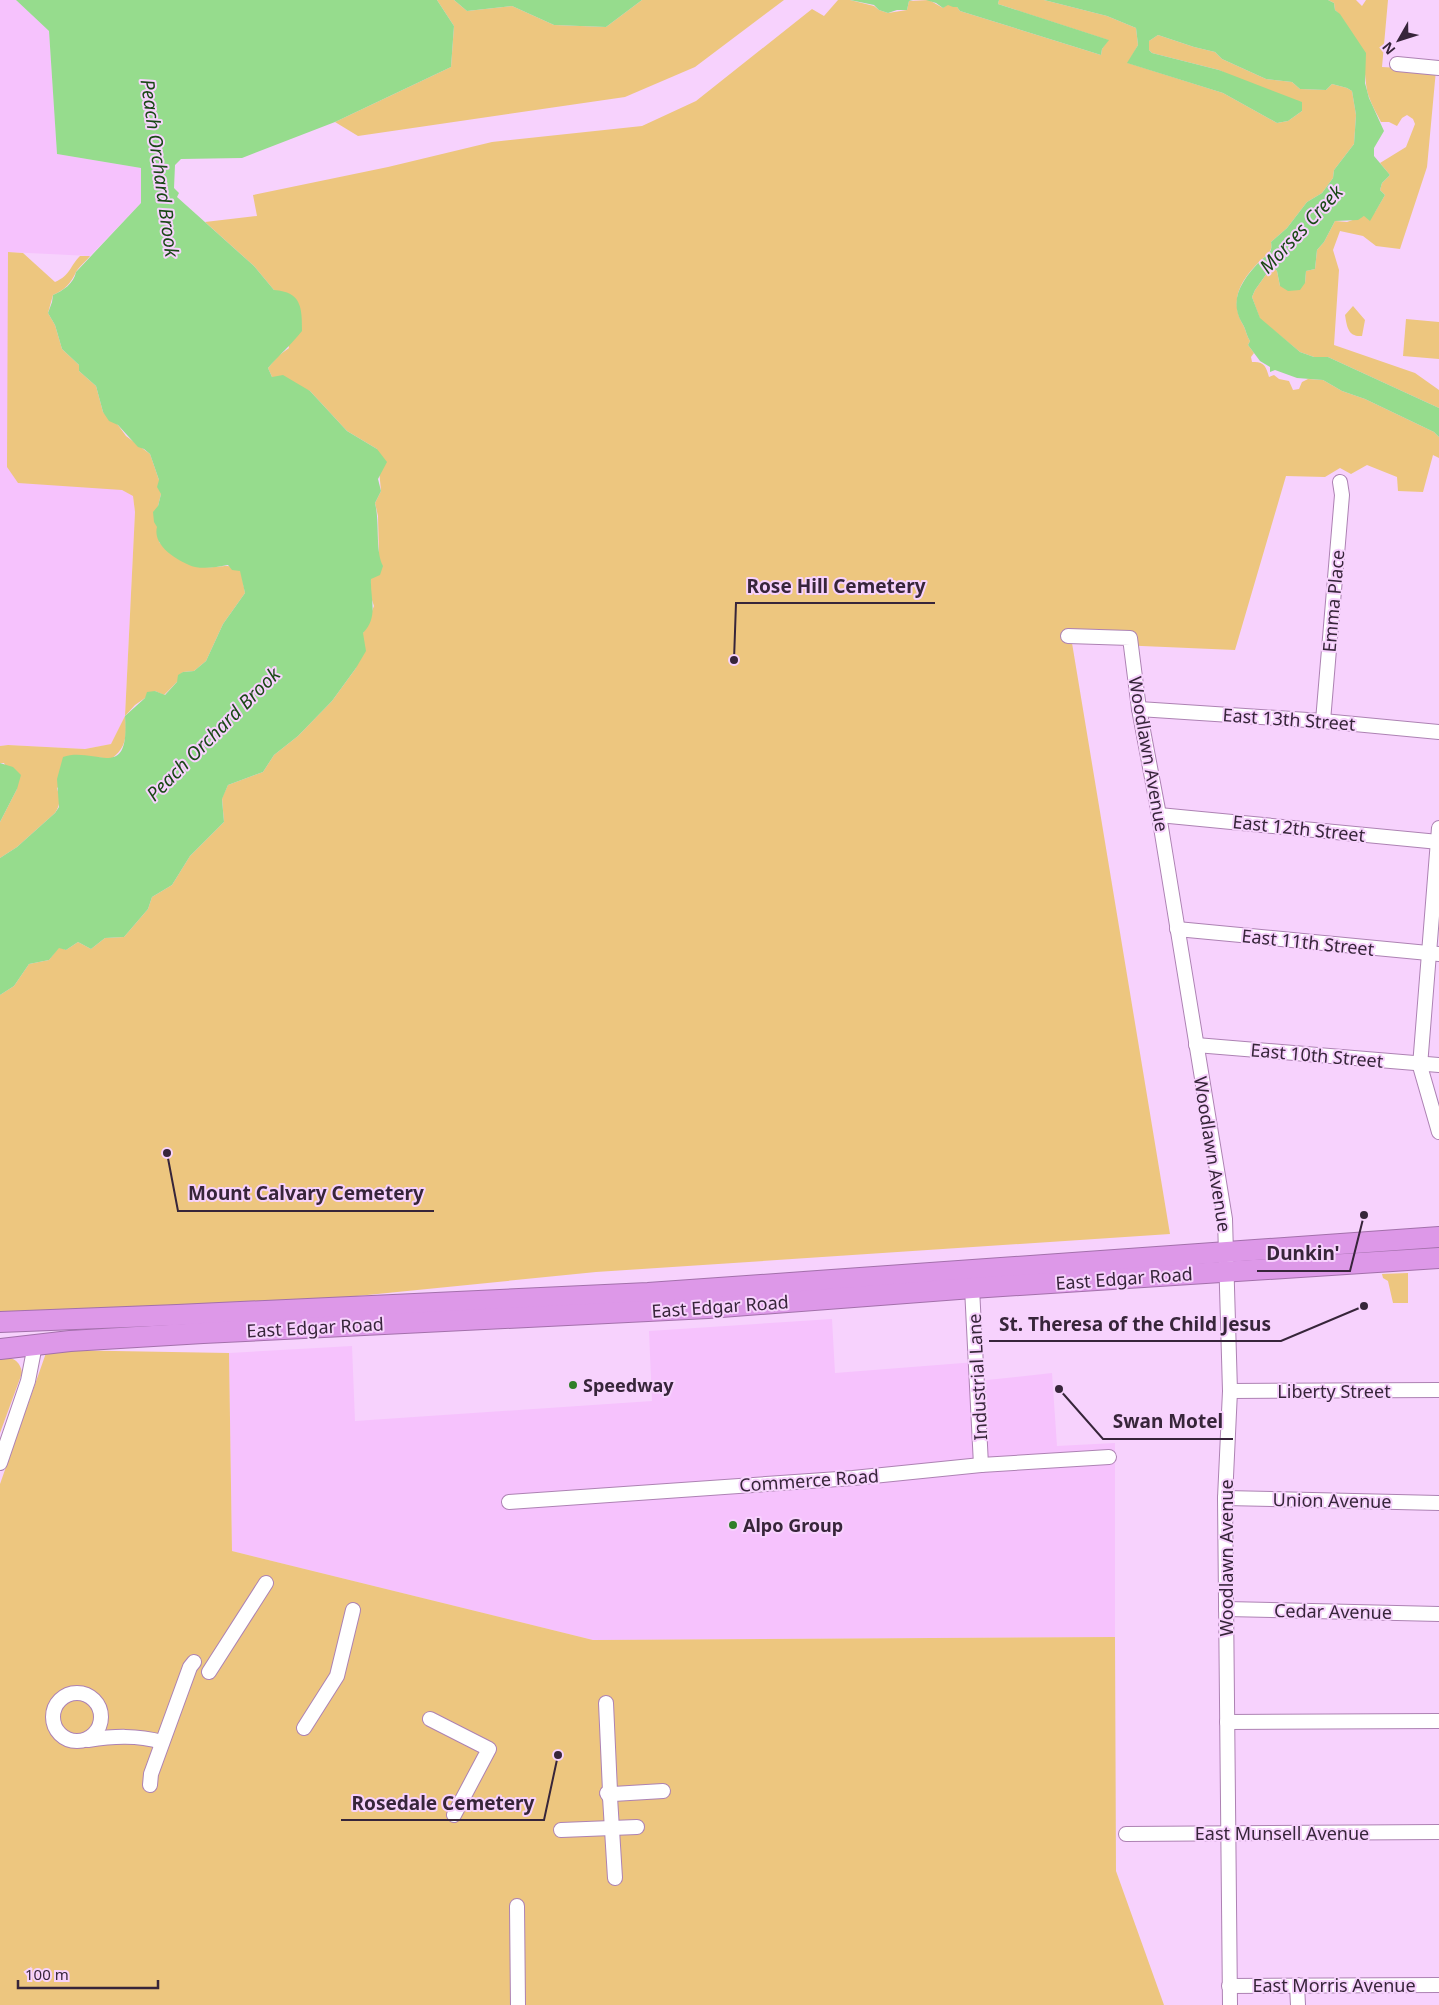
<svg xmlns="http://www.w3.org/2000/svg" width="1439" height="2005" font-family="'Noto Sans',sans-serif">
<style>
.built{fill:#f6c2fd}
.green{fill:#edc67f}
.water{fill:#96dc8d}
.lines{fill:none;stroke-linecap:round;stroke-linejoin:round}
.minor-casing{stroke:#ad82b3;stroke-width:16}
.highway-casing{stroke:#a370ab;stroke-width:22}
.minor{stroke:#fff;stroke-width:14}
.highway{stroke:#dd98e8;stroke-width:20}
.poi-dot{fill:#307f29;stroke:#f7d2fd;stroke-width:2}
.labels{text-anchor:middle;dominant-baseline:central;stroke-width:4;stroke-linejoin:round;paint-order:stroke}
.street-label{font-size:18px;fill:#37253a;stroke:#f7d2fd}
.poi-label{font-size:18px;font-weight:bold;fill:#37253a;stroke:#f7d2fd;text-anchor:start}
.water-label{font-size:19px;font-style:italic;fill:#194815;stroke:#f7d2fd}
.leader{fill:none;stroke:#37253a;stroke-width:2}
.callout-dot{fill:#37253a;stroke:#f7d2fd;stroke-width:2}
.callout-label{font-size:19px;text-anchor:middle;font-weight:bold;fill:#37253a;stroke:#f7d2fd;stroke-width:4;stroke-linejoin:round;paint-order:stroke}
</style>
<rect width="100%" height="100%" fill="#f7d2fd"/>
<g class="built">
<path d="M0,0h16l33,31 8,123 84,14v35l-51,53 -82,-4 114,238 11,5 2,17 -10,204 -13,28 -27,5 -77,-4 -8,1z"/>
<path d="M832,1319l3,54 141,-11 2,19 74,-8 5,73 58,-3v194l-522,3 -361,-89 -3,-198 123,-7 3,75 297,-20 -3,-70z"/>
</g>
<g class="green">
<path d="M437,0h17l13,11 45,-5 42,19 52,2 36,-27h142l-89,67 -70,30 -267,39 -23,-14 116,-55 3,-41z"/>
<path d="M838,0h12l24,6 5,4 9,3 19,-3 2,-9 20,-1 14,8 5,-4 9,3 3,4 141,44 1,-6 6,-9 -110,-36 1,-4h45l63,16 29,12 2,17 -10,18 95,30 54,30 11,-2 14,-10 -83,-41 -67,-17 -3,-3v-9l9,-6 36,12 21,5 7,7 44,20 26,3 8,7 26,1 6,-6 15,4 5,3 4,24 -2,29 -20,26 -1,8 -11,15 -15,9 -20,26 -16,14c2,10 -4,12 -11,19 -18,18 -31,37 -18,62 4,6 4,12 8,18l-2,4 6,8 -3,4 1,5c12,-1 14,4 17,15l5,-2 5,4 10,2 4,9 6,-1 3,-7 6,-3 15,1 19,11 23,8 69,33 5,5v21l-6,-3 -10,37 -25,-1 -1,-14 -30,-12 -16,9 -11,-6 -15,9 -39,-1 -51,174 -163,-7 98,591 -574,38 -249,25 -347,16v-318l14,-9 15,-22 20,-4 10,-13 7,3 12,-8 13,7 14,-11 19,-1 24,-28 4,-12 20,-12 18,-29 34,-34 -2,-24 6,-13 35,-13 11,-17 24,-19 34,-35 24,-33 7,-35 11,-27 -4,-12 1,-16 8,-19 -1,-43 -3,-13 6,-12 -4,-42 -30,-18 -37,-40 -38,-14 -4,-9 10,-12 11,-8 -15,-58 -20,-24 -49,-44 52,-6 -4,-21 135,-28 104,-25 150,-16 54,-25 116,-92 12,7z"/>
<path d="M1328,0h28l6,6 4,-6h22l-6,67 54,3 -9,97 -27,82 -24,-3 -13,-10 -23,-5 -7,19 6,20 -5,75 81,28 24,17v18l-111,-51h-14l-14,-5 -40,-33 -8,-22 3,-7 17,-24 5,5 3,15 25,-3 1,-12 9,-2 2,-19 7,-8 11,-21 12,1 28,-10 10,-17 -5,-5 2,-7 8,-8 -10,-12 26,-16 9,-23 -2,-5 -6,-4 -5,3 -5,8 -8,-4h-8c-4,-8 -9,-16 -12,-25 -3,-8 -3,-15 -4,-23 -2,-16 -18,-55 -30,-64l-1,-7z"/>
<path d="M8,252l15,1 32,29c16,-7 14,-15 25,-26h10c-4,5 -11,11 -14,16 -5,11 -11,18 -23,23l-5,18 7,12 7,24 17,16v6l17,15 7,26 15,13 8,11 24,18 9,26 2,14 -3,12 1,36c15,16 33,27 55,25 15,-1 13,-3 27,4l4,22 -22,31 -17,37 -12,10 -11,1 -6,10 -13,13 -9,-4 -20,14 -10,11c2,18 2,32 -14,43l-16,-2 -38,31c3,10 4,16 -2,25l-38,34 -17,11v-36l17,-33 -13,-26h-4v-17l8,-1 77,4 26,-5 14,-28 10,-204 -2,-16 -11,-6 -104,-7 -11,-16z"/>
<path d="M1353,306l12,14 -3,16c-14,1 -15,-9 -17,-21z"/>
<path d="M1406,319l33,3v37l-36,-3z"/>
<path d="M1408,1273v30h-15l-5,-22 -5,-3 -1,-4z"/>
<path d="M57,1350l172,3 3,198 361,89 522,-3 1,234 48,134h-1164v-521l46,-131z"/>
<path d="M0,1356c12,1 20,4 22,17l-22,60z"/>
</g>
<g class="water">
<path d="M16,0h421l17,26 -3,41 -116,55 -93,36 -61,1 -6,6 -1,23 5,5 -2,4 77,69 20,24c28,2 28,18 28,41 -11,14 -23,24 -34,37l4,9 11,-2 27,16 37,40 30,18 10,13 -9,17 3,12 -6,12c5,20 0,48 8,63l-3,9 -9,4c-1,20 8,38 -8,54l3,18 -10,17 -24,33 -34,35 -24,19 -11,17 -35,13 -6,14 2,23 -34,34 -18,29 -20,12 -4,12 -24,28 -19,1 -14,11 -13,-7 -12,8 -7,-2 -10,12 -20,4 -15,22 -14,9v-137l17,-11 38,-34 4,-6 -2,-28 6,-22c32,-11 67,27 62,-41l20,-18 2,-6 8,-1 10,4 12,-13 1,-7 5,-3 11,-1 12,-10 17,-37 22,-31 -5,-22 -8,-1 -4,-5c-11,2 -22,4 -33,2 -16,-5 -43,-21 -38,-40l-3,-5 -1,-10 5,-6 3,-12 -4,-7 2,-7 -9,-26 -6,-5 -6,-2 -20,-22 -9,-4 -6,-9 -7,-26 -17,-15v-6l-17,-16 -7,-24 -7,-12 4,-11 1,-7c10,-4 21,-12 23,-23l65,-69v-35l-84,-14 -8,-123z"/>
<path d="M454,0h188l-36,27 -52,-2 -42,-19 -45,5z"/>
<path d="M850,0h63l-4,1 -2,9h-10l-9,3 -9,-3 -5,-5z"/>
<path d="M926,0h73l-1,4 111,36 -7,9 -1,6 -141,-44 -3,-4h-4l-5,-2 -5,3 -7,-5z"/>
<path d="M1044,0h284l6,3 1,7 5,4 26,39 -1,30 4,15 15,33 -10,17v8l16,19 -8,8 -2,7 5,5 -15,26 -6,-5 -6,4 -23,1 -11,21 -7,8 -2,19 -9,2 -1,12 -5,7 -12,1 -8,-5 -3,-15 -5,-5 -17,24 -3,7 8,21 40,34 14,5h14l111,51v29l-5,-5 -69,-33 -23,-8 -19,-11 -26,-2 -22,-8 -5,2v-5l-10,-6 -12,-16 2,-4c-4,-6 -4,-12 -8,-18 -14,-24 1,-44 18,-62 7,-7 13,-8 11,-19l16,-14 20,-26 15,-9 11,-15 1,-8 20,-26 2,-29 -4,-24 -5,-3 -15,-4 -6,6 -26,-1 -8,-7 -26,-3 -44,-20 -7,-7 -21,-5 -36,-12 -9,6v9l3,3 67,17 83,32v9l-14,10 -11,2 -54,-30 -96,-30 11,-18 -2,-17 -29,-12z"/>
<path d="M0,763l13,4 8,8 -4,14 -17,33z"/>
</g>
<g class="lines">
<g class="minor-casing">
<g id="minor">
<path d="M1397,64l42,4"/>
<path d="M1068,636l62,2 9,71 20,106 66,404 5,172 -5,107 5,507"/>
<path d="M1139,709l184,12 116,11"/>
<path d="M1323,721l19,-226 -2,-13"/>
<path d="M1159,815l280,27"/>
<path d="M1439,828l-19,238 19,66"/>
<path d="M1177,929l262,25"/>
<path d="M1196,1045l243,20"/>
<path d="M972,1288l9,177"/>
<path d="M1230,1391l209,-1"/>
<path d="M0,1463l28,-82 7,-36"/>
<path d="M1225,1498l214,5"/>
<path d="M509,1502l344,-24 128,-13 128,-8"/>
<path d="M1226,1609l213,5"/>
<path d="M209,1672l57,-89"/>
<circle cx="77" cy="1717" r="24"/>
<path d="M606,1703l4,88"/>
<path d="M430,1719l59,30 -35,66"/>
<path d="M1227,1722l212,-1"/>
<path d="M304,1728l33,-52 16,-66"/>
<path d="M88,1740c26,-4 49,-5 74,2"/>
<path d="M150,1785l1,-11 39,-107 4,-5"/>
<path d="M609,1796l-2,-3 3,-2 3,3 50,-3"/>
<path d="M610,1797l5,81"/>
<path d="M561,1830l76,-3"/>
<path d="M1126,1834l313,-2"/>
<path d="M517,1906l1,99"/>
<path d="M1297,1985l1,20"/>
<path d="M1229,1986l210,-1"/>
</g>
</g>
<g class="highway-casing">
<g id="highway">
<path d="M0,1322l177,-7 471,-22 791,-56"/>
<path d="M0,1349l70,-8 133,-8 505,-25 264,-20 467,-30"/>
</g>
</g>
<use href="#minor" class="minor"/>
<use href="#highway" class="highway"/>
</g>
<g class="poi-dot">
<circle cx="573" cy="1385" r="5"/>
<circle cx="733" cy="1525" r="5"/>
</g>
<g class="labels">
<g class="street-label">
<text transform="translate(1333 601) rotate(-85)">Emma Place</text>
<text transform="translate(1289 719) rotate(4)">East 13th Street</text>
<text transform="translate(1149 754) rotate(80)">Woodlawn Avenue</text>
<text transform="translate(1299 828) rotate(6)">East 12th Street</text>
<text transform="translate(1308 942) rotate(6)">East 11th Street</text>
<text transform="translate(1317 1055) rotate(5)">East 10th Street</text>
<text transform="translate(1213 1154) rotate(81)">Woodlawn Avenue</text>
<text transform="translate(1124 1278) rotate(-4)">East Edgar Road</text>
<text transform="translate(720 1306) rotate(-4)">East Edgar Road</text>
<text transform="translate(315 1327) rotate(-3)">East Edgar Road</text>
<text transform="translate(977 1377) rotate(-93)">Industrial Lane</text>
<text x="1334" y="1391">Liberty Street</text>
<text transform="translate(809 1480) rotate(-4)">Commerce Road</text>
<text transform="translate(1332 1500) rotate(1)">Union Avenue</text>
<text transform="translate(1226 1558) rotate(-90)">Woodlawn Avenue</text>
<text transform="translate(1333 1611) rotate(1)">Cedar Avenue</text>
<text x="1282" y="1833">East Munsell Avenue</text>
<text x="1334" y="1985">East Morris Avenue</text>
</g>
<g class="poi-label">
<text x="583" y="1385">Speedway</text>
<text x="743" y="1525">Alpo Group</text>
</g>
<g class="water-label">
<text transform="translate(160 168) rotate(82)">Peach Orchard Brook</text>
<text transform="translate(1301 229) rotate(-47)">Morses Creek</text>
<text transform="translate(213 734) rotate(-45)">Peach Orchard Brook</text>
</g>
</g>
<path class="leader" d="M734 660L736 603H935M167 1153L178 1211H434M1364 1215L1350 1271H1257M1364 1306L1281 1341H989M1059 1389L1103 1439H1233M558 1755L544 1820H341"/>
<g class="callout-dot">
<circle cx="734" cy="660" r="5"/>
<circle cx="167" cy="1153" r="5"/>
<circle cx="1364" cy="1215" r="5"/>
<circle cx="1364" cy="1306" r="5"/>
<circle cx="1059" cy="1389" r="5"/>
<circle cx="558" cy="1755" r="5"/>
</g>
<g class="callout-label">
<text x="836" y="593">Rose Hill Cemetery</text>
<text x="306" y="1200">Mount Calvary Cemetery</text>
<text x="1303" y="1260">Dunkin'</text>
<text x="1135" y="1331">St. Theresa of the Child Jesus</text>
<text x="1168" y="1428">Swan Motel</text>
<text x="443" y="1810">Rosedale Cemetery</text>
</g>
<g transform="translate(1399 40) rotate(231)" stroke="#f7d2fd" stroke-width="4" paint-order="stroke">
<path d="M0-4L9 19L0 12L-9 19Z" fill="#37253a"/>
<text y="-8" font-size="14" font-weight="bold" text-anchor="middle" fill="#37253a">N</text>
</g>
<path d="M18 1980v8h140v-8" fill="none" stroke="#37253a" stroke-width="2.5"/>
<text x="25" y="1980" font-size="15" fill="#37253a" stroke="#f7d2fd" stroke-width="4" paint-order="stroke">100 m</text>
</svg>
